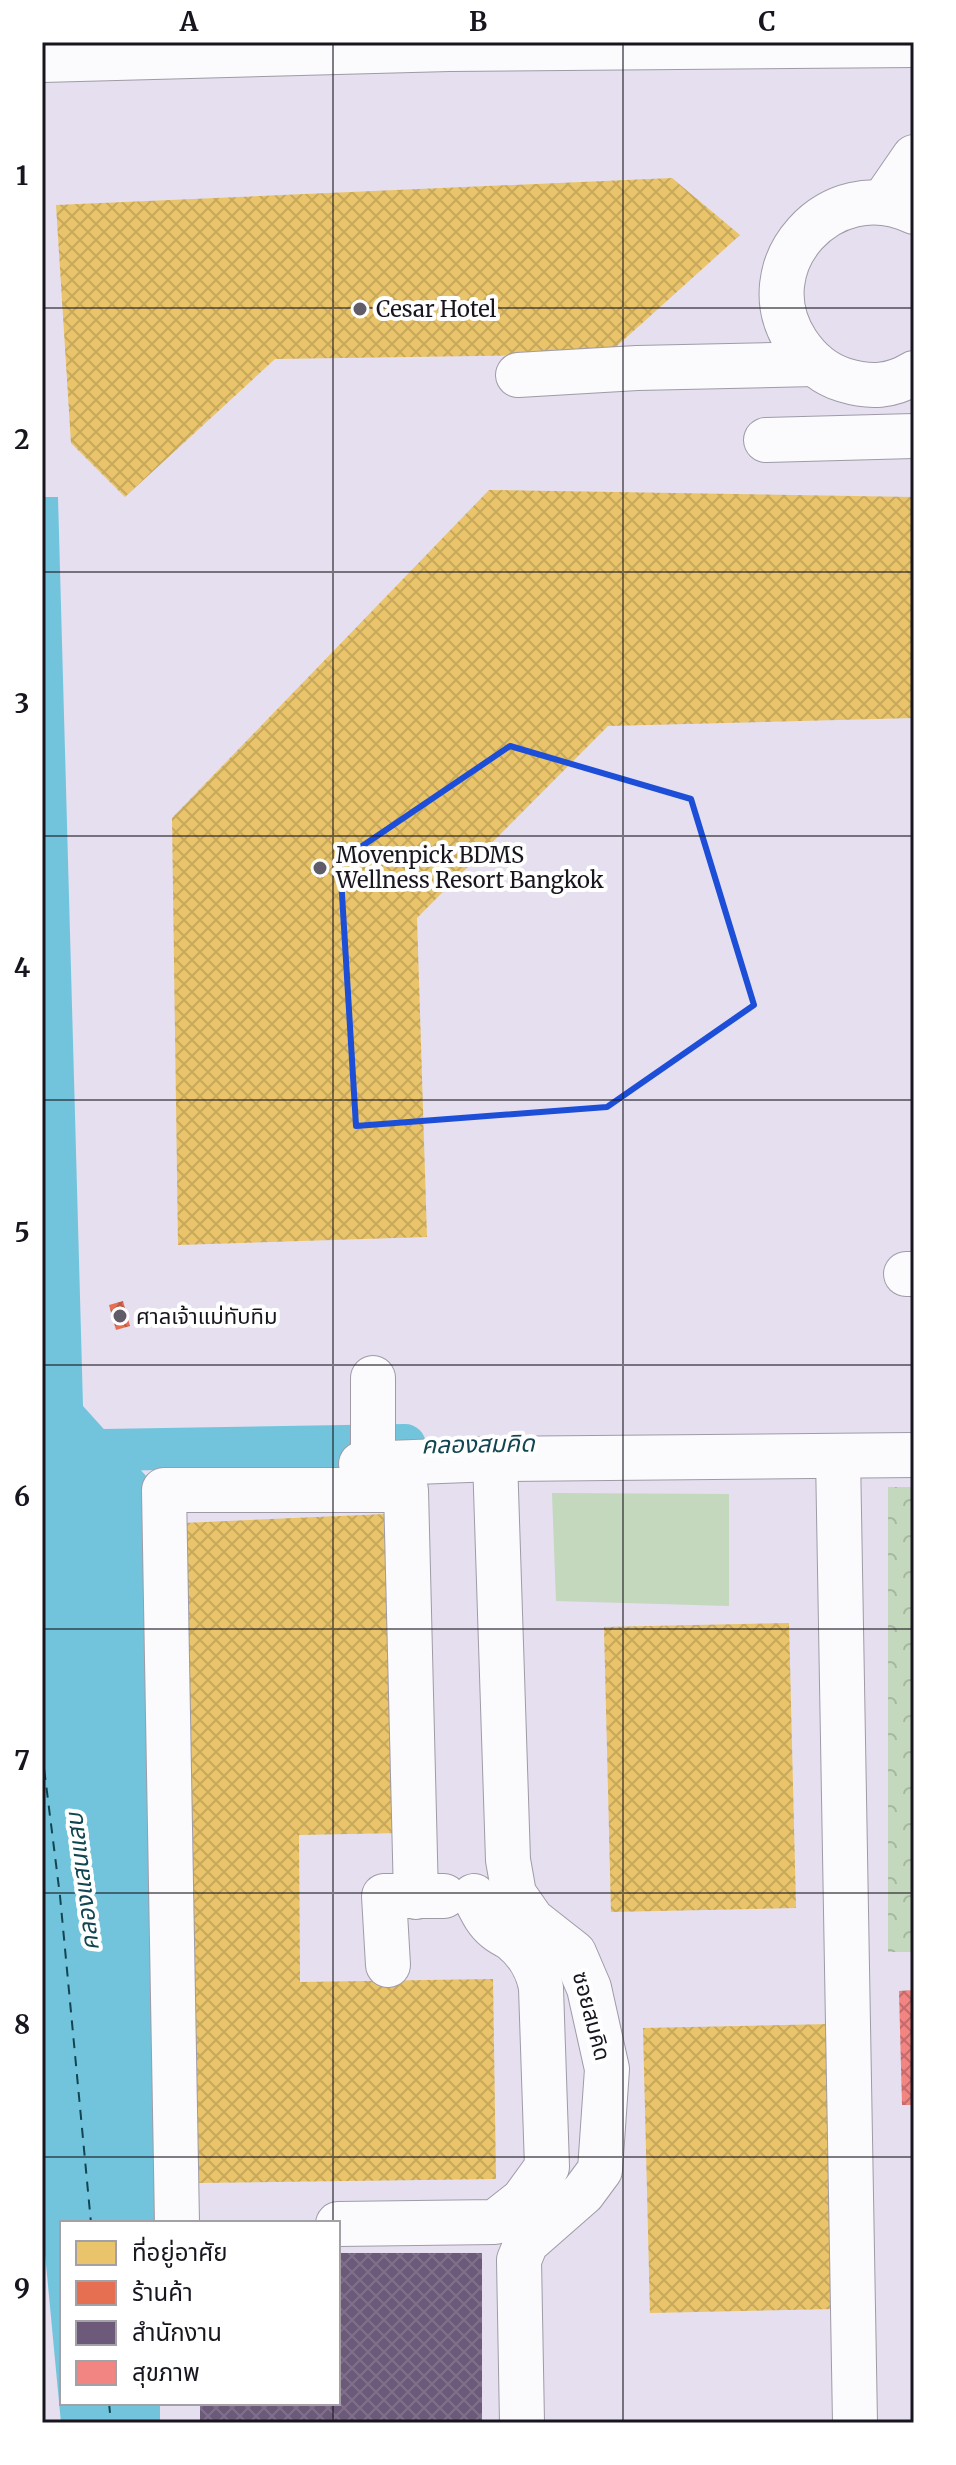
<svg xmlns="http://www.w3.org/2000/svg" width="956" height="2465" font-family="Merriweather,'Noto Sans Thai',serif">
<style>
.green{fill:#c3d8bd}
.forest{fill:url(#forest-crowns)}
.water{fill:#72c4dc}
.homes{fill:url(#homes-cross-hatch)}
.shops{fill:url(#shops-cross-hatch)}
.offices{fill:url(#offices-cross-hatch)}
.health{fill:url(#health-cross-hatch)}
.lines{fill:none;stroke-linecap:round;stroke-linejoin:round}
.canal{stroke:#72c4dc;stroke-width:42}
.ferry{stroke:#114551;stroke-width:2;stroke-dasharray:10 8;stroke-linecap:butt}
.minor-casing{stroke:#9f9ba6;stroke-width:46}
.minor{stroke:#fbfafd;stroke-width:44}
.marked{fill:none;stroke:#1d4ed8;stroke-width:6;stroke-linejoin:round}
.grid{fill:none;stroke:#19151f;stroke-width:2;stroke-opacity:0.55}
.poi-dot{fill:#605c68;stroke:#fff;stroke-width:3}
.labels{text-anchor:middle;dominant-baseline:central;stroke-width:8;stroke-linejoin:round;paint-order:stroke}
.poi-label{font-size:22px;fill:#19151f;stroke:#fff;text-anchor:start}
.street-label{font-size:22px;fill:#19151f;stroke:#fff}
.water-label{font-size:24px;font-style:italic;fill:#114551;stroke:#fff}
.neatline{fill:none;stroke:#19151f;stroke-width:3}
.grid-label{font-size:26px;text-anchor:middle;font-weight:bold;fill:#19151f}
</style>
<defs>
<pattern id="forest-crowns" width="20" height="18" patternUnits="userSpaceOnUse" patternTransform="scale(2)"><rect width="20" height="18" fill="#c3d8bd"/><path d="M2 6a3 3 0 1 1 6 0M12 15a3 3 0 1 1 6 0" fill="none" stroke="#a7b8a2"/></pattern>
<pattern id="homes-cross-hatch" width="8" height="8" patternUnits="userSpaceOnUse" patternTransform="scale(2)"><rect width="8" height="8" fill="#e9c46a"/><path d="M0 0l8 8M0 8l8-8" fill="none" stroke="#c7a85b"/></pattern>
<pattern id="shops-cross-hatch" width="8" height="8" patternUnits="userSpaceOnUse" patternTransform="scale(2)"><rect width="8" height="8" fill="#e76f51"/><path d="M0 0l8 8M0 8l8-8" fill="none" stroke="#ba5a43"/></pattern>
<pattern id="offices-cross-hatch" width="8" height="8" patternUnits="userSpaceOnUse" patternTransform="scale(2)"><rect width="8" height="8" fill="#6d597a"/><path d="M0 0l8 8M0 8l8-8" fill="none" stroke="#80718a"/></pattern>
<pattern id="health-cross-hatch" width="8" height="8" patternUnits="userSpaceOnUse" patternTransform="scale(2)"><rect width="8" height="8" fill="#f28482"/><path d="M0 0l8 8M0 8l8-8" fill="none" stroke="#c36b6a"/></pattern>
</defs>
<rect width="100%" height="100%" fill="#e5dfef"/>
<path class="green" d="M552,1493l177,1v112l-173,-5z"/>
<rect class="forest" x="888" y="1487" width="26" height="465"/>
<path class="water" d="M42,497h16l25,909 64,71 11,746h-96v180h98v20h-99l-19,-201z"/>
<g class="homes">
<path d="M672,178l68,57 -132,119 -333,5 -150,138 -54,-54 -15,-238z"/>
<path d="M489,490l425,7v221l-306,8 -191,192 10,319 -249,8 -6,-427z"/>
<path d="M386,1514l13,319 -100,2 1,147 193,-3 3,200 -299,4 -14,-660z"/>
<path d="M789,1623l7,285 -185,4 -7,-285z"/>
<path d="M829,2024l7,285 -186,4 -7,-285z"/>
</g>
<path class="shops" d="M123,1301l7,25 -14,4 -7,-25z"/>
<path class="offices" d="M338,2253h144v170h-282v-20h138z"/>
<path class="health" d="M914,1990v115h-12l-3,-114z"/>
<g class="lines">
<path class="canal" d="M42,1451l363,-6"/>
<g class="ferry">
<path d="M42,1752l18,144 31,327"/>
<path d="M109,2403l2,20"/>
</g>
<g class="minor-casing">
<g id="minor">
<path d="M42,60l407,-11 465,-4"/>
<path d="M883,202l31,-45"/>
<path d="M914,212c-83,-40 -168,54 -117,131 12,18 27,31 47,37 26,8 47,7 70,-7"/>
<path d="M518,375l119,-7 178,-4"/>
<path d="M766,440l148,-4"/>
<path d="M906,1274h8"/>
<path d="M838,1456l17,967"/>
<path d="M495,1459l13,401 6,34 18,26 42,33 15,35 18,81 -7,101 -17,23 -57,50 -7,17 3,163"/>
<path d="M361,1464l134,-5 419,-4"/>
<path d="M373,1464v-86"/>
<path d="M388,1965l-4,-69h60"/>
<path d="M177,2223l-13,-733h242l10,407"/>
<path d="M338,2224l157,-2 28,-22 24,-33 -6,-179c-3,-19 -14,-37 -29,-49 -6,-4 -12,-6 -17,-11 -10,-8 -15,-21 -21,-32"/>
</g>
</g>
<use href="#minor" class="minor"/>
</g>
<path class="marked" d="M510,746l181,53 63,206 -147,102 -251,19 -16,-265z"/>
<path class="grid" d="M333,42v2181M623,42v2381M42,308h872M42,572h872M42,836h872M42,1100h872M42,1365h872M42,1629h872M42,1893h872M42,2157h872M333,2403v20"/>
<g class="poi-dot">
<circle cx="360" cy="309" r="8"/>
<circle cx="320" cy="868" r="8"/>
<circle cx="120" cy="1316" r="8"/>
</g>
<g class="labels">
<g class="poi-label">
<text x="376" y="309">Cesar Hotel</text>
<text x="336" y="855">Movenpick BDMS<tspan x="336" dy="25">Wellness Resort Bangkok</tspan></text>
<text x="136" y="1316">ศาลเจ้าแม่ทับทิม</text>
</g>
<g class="street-label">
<text transform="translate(592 2016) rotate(75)">ซอยสมคิด</text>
</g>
<g class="water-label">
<text transform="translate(478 1444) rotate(-1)">คลองสมคิด</text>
<text transform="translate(82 1882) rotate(-97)">คลองแสนแสบ</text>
</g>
</g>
<rect width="956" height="2465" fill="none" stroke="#ffffff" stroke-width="88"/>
<rect x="60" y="2221" width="280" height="184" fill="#ffffff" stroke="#a3a1a5" stroke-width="2"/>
<rect x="76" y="2241" width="40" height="24" fill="#e9c46a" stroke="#a3a1a5" stroke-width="2"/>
<text x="132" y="2261" font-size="24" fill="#19151f">ที่อยู่อาศัย</text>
<rect x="76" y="2281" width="40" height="24" fill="#e76f51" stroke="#a3a1a5" stroke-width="2"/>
<text x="132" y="2301" font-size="24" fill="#19151f">ร้านค้า</text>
<rect x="76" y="2321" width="40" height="24" fill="#6d597a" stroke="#a3a1a5" stroke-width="2"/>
<text x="132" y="2341" font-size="24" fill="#19151f">สำนักงาน</text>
<rect x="76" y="2361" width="40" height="24" fill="#f28482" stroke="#a3a1a5" stroke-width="2"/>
<text x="132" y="2381" font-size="24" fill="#19151f">สุขภาพ</text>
<rect x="44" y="44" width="868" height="2377" class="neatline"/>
<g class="grid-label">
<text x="189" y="31">A</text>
<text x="478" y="31">B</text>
<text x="767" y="31">C</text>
<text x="22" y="185">1</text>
<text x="22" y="449">2</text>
<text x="22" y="713">3</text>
<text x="22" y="977">4</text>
<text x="22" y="1242">5</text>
<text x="22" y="1506">6</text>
<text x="22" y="1770">7</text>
<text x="22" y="2034">8</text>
<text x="22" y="2298">9</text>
</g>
</svg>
